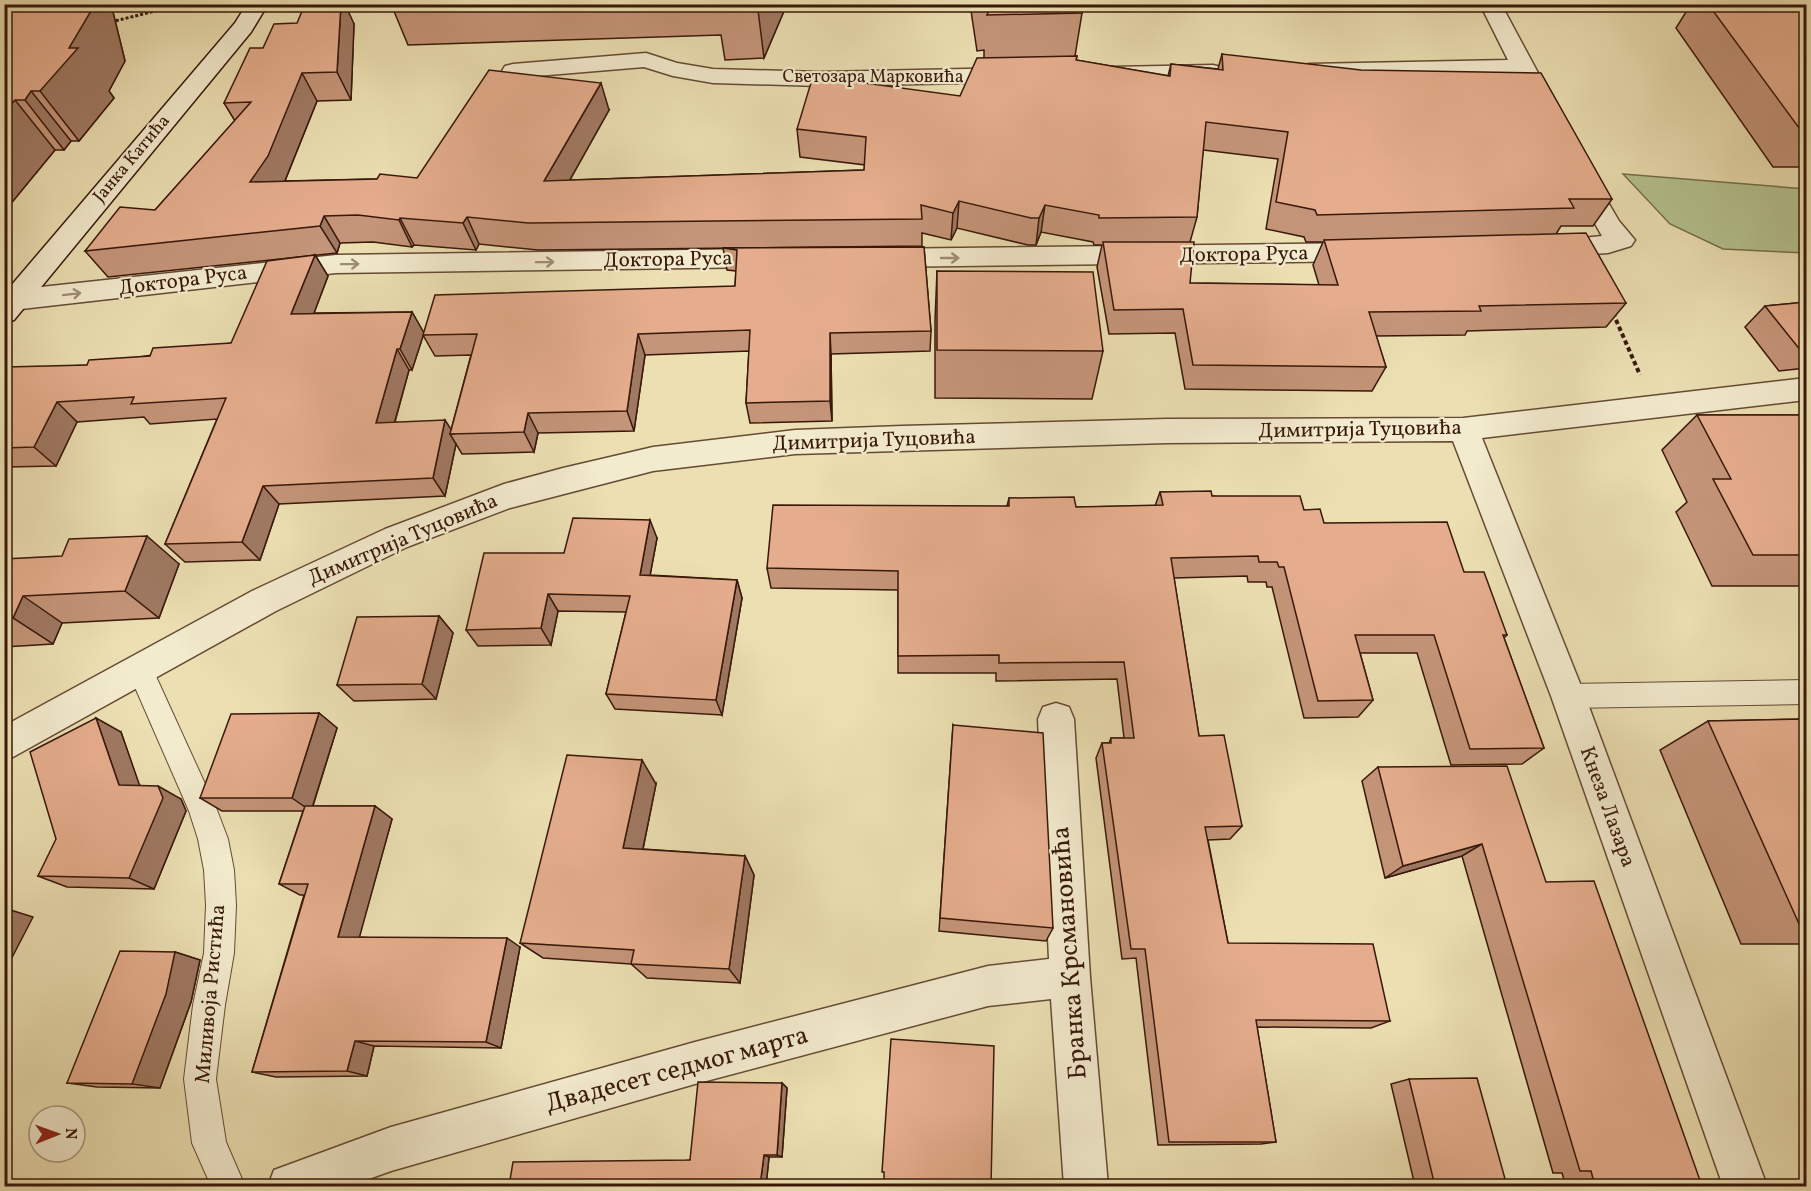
<svg xmlns="http://www.w3.org/2000/svg" width="1811" height="1191" font-family="Vollkorn,serif">
<style>
.green{fill:#b5c38f;stroke:#766e4c;stroke-width:1.5}
.lines{fill:none;stroke-linecap:round;stroke-linejoin:round}
.lane-casing{stroke:#654a34;stroke-width:2}
.street-casing{stroke:#654a34;stroke-width:3}
.secondary-casing{stroke:#38180a;stroke-width:3}
.path-far1{stroke:#38180a;stroke-width:3;stroke-dasharray:3 2;stroke-linecap:butt}
.path{stroke:#38180a;stroke-width:4;stroke-dasharray:4.5 3;stroke-linecap:butt}
.lane{fill:#f3ebce;fill-rule:evenodd}
.street{fill:#f3ebce;fill-rule:evenodd}
.secondary{fill:#f3ebce;fill-rule:evenodd}
.wall{fill:#c59579;stroke:#38180a;stroke-width:1.5;fill-rule:evenodd}
.shaded-wall{fill:#a07963;stroke:#38180a;stroke-width:1.5}
.building{fill:#e5ad8d;stroke:#38180a;stroke-width:1.5}
.oneway{stroke:#9f8c76}
.labels{text-anchor:middle;dominant-baseline:central;stroke-width:4.5;stroke-linejoin:round;paint-order:stroke}
.far-street-label{font-size:18px;fill:#38180a;stroke:#f3ebce}
.street-label{font-size:21px;fill:#38180a;stroke:#f3ebce}
.near-street-label{font-size:26px;fill:#38180a;stroke:#f3ebce}
</style>
<rect width="100%" height="100%" fill="#ece0b3"/>
<filter id="stains"><feTurbulence type="fractalNoise" baseFrequency=".00333" numOctaves="4"/><feColorMatrix values="0 0 0 0 .2 0 0 0 0 .09 0 0 0 0 .02 0 0 0 .5 -.17"/></filter>
<radialGradient id="worn" r=".72"><stop offset=".6" stop-color="#630" stop-opacity="0"/><stop offset="1" stop-color="#630" stop-opacity=".3"/></radialGradient>
<path class="green" d="M1623,174l183,15v64l-83,-4 -53,-25z"/>
<g class="lines">
<g class="lane-casing">
<g id="lane">
<path d="M140,657l9,4 68,149 11,29 6,31 2,35 -2,48 -9,52 -9,74 10,63 19,44h-34l-19,-43 -8,-64 9,-74 11,-52 2,-48 -2,-35 -6,-31 -9,-28 -62,-142 4,-8z"/>
<path d="M1806,680v24l-238,4 -10,-3 -4,-9 4,-9 10,-3z"/>
</g>
</g>
<g class="street-casing">
<g id="street">
<path d="M1480,4h21l58,108 -4,5 -8,2 -8,-2 -24,-43 -206,4 -8,-2 -3,-5 3,-5 8,-2 199,-4z"/>
<path d="M646,53l31,10 36,6 108,3 194,-4 8,2 3,5 -3,5 -8,2 -194,4 -108,-3 -40,-7 -29,-9 -131,11 -8,-2 -3,-5 3,-5 8,-2z"/>
<path d="M1213,65l8,2 3,5 -3,5 -110,4 -8,-2 -3,-5 3,-5 8,-2z"/>
<path d="M1580,168l9,2 30,51 16,19 -4,6 -23,7 -58,4 -9,-3 -4,-6 4,-6 61,-6 -34,-60 3,-6z"/>
<path d="M1363,243l9,3 4,6 -4,6 -9,3 -482,6 -9,-3 -4,-6 4,-6 9,-3z"/>
<path d="M769,249l9,3 4,6 -4,6 -9,3 -433,6 -332,38v-20l332,-36z"/>
<path d="M1806,378v22l-324,38 103,258 182,490h-44l-172,-490 -98,-255 -286,2 -372,11 -142,17 -143,37 -103,39 -131,64 -272,151v-36l248,-135 133,-62 119,-45 59,-16 90,-21 142,-17 107,-4 265,-7 296,-1z"/>
<path d="M1056,703l13,4 5,12 16,258 18,209h-44l-13,-187 -63,7 -293,78 -304,87 -42,15h-81l6,-16 117,-43 304,-85 293,-76 61,-7 -11,-240 5,-12z"/>
</g>
</g>
<g class="secondary-casing">
<path id="secondary" d="M247,4h21l-17,28 -237,288 -10,3v-29l231,-271z"/>
</g>
<path class="path-far1" d="M111,22l72,-18"/>
<path class="path" d="M1613,313l27,62"/>
<use href="#lane" class="lane"/>
<use href="#street" class="street"/>
<use href="#secondary" class="secondary"/>
</g>
<g class="wall">
<path d="M4,4h107l14,57 -16,30 5,7 -35,43h-8l-7,9h-9l-51,62z"/>
<path d="M391,4h396l-23,54 -39,2 -4,-25 -313,10z"/>
<path d="M970,4h109l3,9 -7,43h2l-1,4 92,16 3,-12 47,5 4,-15 390,145 -19,27h-32l-5,8 70,69 -20,24 -139,4 -2,4 -89,1 10,31 -14,24 -187,-2 -10,-56 -66,1 -12,-67 5,-22h-8l-1,-3 -52,-10 -5,13h-8l-71,-17 -6,12 -29,-7v13l-384,4 -59,-6 -3,6 -62,-5 -2,2 -39,-5 -33,1 -3,10 -229,24 -23,-26 70,-41 80,-89 -11,-18 39,-55 91,-24 -3,76 -34,1 -32,80 132,-3 192,-68 -39,70 294,-10 1,-5 -65,-8 -3,-28 163,-33 24,-38v-8l-7,1zM1203,150l75,9 -12,70 38,8 2,5h17l-10,23 6,20 -129,-2v-41l7,-25z"/>
<path d="M1691,4h115v163h-33l-97,-139z"/>
<path d="M924,247l7,84 -1,20 -99,3 1,67 -82,2 -4,-20 3,-52 -104,4 -11,76 -96,2 -4,19 -72,2 -6,-10 -11,52 -166,8 -19,56 -75,2 -20,-18 52,-125 -67,5 -6,-7 -67,5 -21,44 -50,1 -2,-1v-96l83,-5 144,-22 84,-88 13,21 -14,37 98,-1 12,21 -12,37h-3l-14,52 56,8 20,-75 -36,1 -12,-21 312,-49 1,-15 -9,-1 -4,-22z"/>
<path d="M937,271l166,80 -11,48 -157,-1v-78z"/>
<path d="M1806,302v66l-27,3 -34,-44 20,-21z"/>
<path d="M1697,415h109v171h-94l-36,-74 11,-10 -25,-52z"/>
<path d="M1160,492l52,4 92,14 20,13 140,49 43,63 -3,3 40,110 -22,16 -71,1 -34,-112h-57l13,47 -15,17 -54,1 -32,-131h-5l-1,-5h-18l-1,-6 -73,2 25,158 43,90 -12,13 -22,1 20,103 162,78 -19,7 -114,-1 19,115 -15,2 -103,1 -22,-187 -14,1 -26,-201 6,-15h7l2,-5h13l-7,-59 -121,2v-8h-98v-83l-127,-2 -4,-20 240,-62 2,-8 67,9 79,-1z"/>
<path d="M657,538l-7,37 87,5 5,18 -20,117 -107,-6 -9,-15 20,-82 -68,-1 -7,34 -73,1 -12,-16 98,-77z"/>
<path d="M4,559l175,5 -20,54 -97,5 -9,21 -49,3z"/>
<path d="M439,616l14,17 -17,66 -82,2 -17,-16z"/>
<path d="M319,713l18,15 -24,78h62l17,13 -33,118 161,10 -19,101 -127,-2 -7,30 -91,1 -24,-5 52,-177h-4l-21,-11 24,-73h-81l-22,-13z"/>
<path d="M1806,719v225h-65l-81,-194 48,-29z"/>
<path d="M953,725l100,203 -7,13 -107,-10z"/>
<path d="M121,732l18,53 42,14 5,12 -32,78 -87,-2 -29,-11z"/>
<path d="M1378,767l168,115 156,304h-136l-4,-13h-9l-91,-317 -77,22 -23,-97z"/>
<path d="M656,784l-13,65 102,7 9,19 -14,108 -93,-5 -16,-14 -88,-6 -23,-15z"/>
<path d="M175,952l25,8 -9,42 -31,86 -63,-1 -30,-4z"/>
<path d="M1409,1079l98,107h-92l-24,-102z"/>
<path d="M782,1083l5,5 -5,69h-13l-3,29h-257l181,-26z"/>
</g>
<g class="shaded-wall">
<path d="M90,4h21l14,57 -16,30 5,7 -35,43 -39,-50 29,-43z"/>
<path d="M341,4h4l9,20 -3,76 -14,-28z"/>
<path d="M760,4h27l-23,54 -6,-48z"/>
<path d="M302,73l15,28 -33,82 -34,-1z"/>
<path d="M601,83l8,27 -55,98 -10,-27z"/>
<path d="M31,91l40,50 -7,9 -39,-50z"/>
<path d="M15,100l40,50 -51,62v-100z"/>
<path d="M959,201l-2,27 -6,12 2,-27z"/>
<path d="M1045,205l-4,27 -5,13 3,-27z"/>
<path d="M324,216l16,27 -3,10 -17,-27z"/>
<path d="M467,217l12,27 -3,6 -13,-27z"/>
<path d="M400,218l14,27 -2,2 -13,-27z"/>
<path d="M315,255l13,21 -22,58 -15,-20z"/>
<path d="M412,312l12,21 -12,37 -12,-21z"/>
<path d="M830,333l1,21 1,67 -2,-20z"/>
<path d="M638,334l7,21 -11,76 -7,-20z"/>
<path d="M397,349l12,21 -20,72 -13,-19z"/>
<path d="M57,402l20,20 -21,44 -22,-19z"/>
<path d="M528,413l10,20 -4,19 -10,-20z"/>
<path d="M445,420l9,14h-4l6,10 -11,52 -12,-18z"/>
<path d="M263,486l16,18 -19,56 -18,-18z"/>
<path d="M650,520l7,18 -10,54 -7,-17z"/>
<path d="M147,536l32,28 -20,54 -34,-27z"/>
<path d="M737,580l5,18 -20,117 -6,-15z"/>
<path d="M548,594l10,17 -7,34 -10,-17z"/>
<path d="M23,596l39,27 -9,21 -40,-26z"/>
<path d="M439,616l14,17 -17,66 -14,-15z"/>
<path d="M319,713l18,15 -26,83 -19,-13z"/>
<path d="M96,718l25,14 23,66 -25,-13z"/>
<path d="M642,760l14,24 -17,84 -16,-20z"/>
<path d="M158,786l23,13 5,12 -32,78 -25,-11z"/>
<path d="M375,806l17,13 -35,127 -19,-9z"/>
<path d="M1482,844l-20,12 -77,22 18,-12z"/>
<path d="M745,856l9,19 -14,108 -11,-14z"/>
<path d="M4,908l29,9 -29,56z"/>
<path d="M507,938l13,9 -19,101 -15,-6z"/>
<path d="M175,952l25,8 -9,42 -31,86 -28,-4z"/>
<path d="M355,1041l19,5 -7,30 -20,-5z"/>
<path d="M782,1083l5,5 -5,69 -5,-2z"/>
<path d="M764,1155l5,2 -3,29h-6z"/>
</g>
<g class="building">
<path d="M4,4h86l1,7 -22,37h9l-38,43h-9l-6,9h-10l-11,12z"/>
<path d="M305,4h36l-4,68 -35,1 -34,83 -18,26 127,-3 3,-5 37,4 72,-108 112,13 -57,98 320,-11 2,-33 -69,-8 16,-53 147,20 17,-38 100,-2 -1,4 94,16 1,-12 52,6 -1,-16 139,16 180,3 71,126h-43l5,9 -257,7 -2,-5 -39,-8 12,-70 -82,-10 -9,95 -98,1v-3l-54,-10 -6,13h-8l-72,-17 -6,12 -32,-8 1,14 -394,4 -61,-6 -4,6 -63,-5 -1,2 -41,-5 -34,1 -4,10 -235,25 35,-44 35,3 96,-108 -27,1 26,-55h13l11,-24 23,-1z"/>
<path d="M718,4h42l-2,6 -41,1z"/>
<path d="M992,4h87l3,9 -95,2z"/>
<path d="M1708,4h98v128h-4z"/>
<path d="M1586,233l40,70 -147,3 2,5 -112,1 17,55 -193,-2 -10,-56 -69,1 -11,-68h91l-4,41 148,2 -14,-45z"/>
<path d="M924,247l7,84 -101,2v68l-84,2 4,-73 -112,4 -11,77 -99,2 -4,19 -74,2 27,-100 -54,1 12,-40 300,-9 2,-36 -14,-2z"/>
<path d="M315,255l-24,59 121,-2 -12,37h-3l-21,74 69,-3 -12,58 -170,8 -21,56 -77,2 61,-146 -95,6 3,-7 -77,5 -23,45 -30,1v-78l2,-3 81,-2 2,-5 61,-4 3,-8 78,-5 36,-82z"/>
<path d="M937,271l156,1 10,79 -166,-1z"/>
<path d="M1806,302v48l-5,1 -36,-45z"/>
<path d="M1697,415h109v140h-53l-40,-76h18z"/>
<path d="M1211,491l1,5h88l4,14 16,-1 4,14 123,-1 17,50h20l23,63h-4l41,113 -74,1 -36,-114h-79l18,65 -55,1 -34,-134h-5l-2,-5h-18l-1,-6 -87,2 28,178 25,-1 18,91 -37,1 23,116 145,1 17,77 -134,-1 20,122h-107l-24,-193h-14l-29,-206h9v-5h23l-10,-76 -125,1v-8l-101,1v-85l-131,-3 6,-63 236,1v-8l65,-1 2,10 87,-2 -3,-13z"/>
<path d="M573,518l77,2 -10,55 97,5 -21,120 -110,-6 24,-98 -82,-2 -7,34 -75,2 18,-77h80z"/>
<path d="M147,536l-22,55 -102,5 -10,22 -9,1v-60l58,-3 7,-17z"/>
<path d="M439,616l-17,68 -85,1 20,-68z"/>
<path d="M319,713l-27,85h-92l31,-84z"/>
<path d="M96,718l23,67 39,1 5,12 -34,80 -91,-2 18,-37 -26,-87z"/>
<path d="M1806,719v207h-6l-92,-205z"/>
<path d="M953,725l90,8 10,195 -113,-10z"/>
<path d="M567,755l75,5 -19,88 122,8 -16,113 -98,-5 3,-14 -114,-7z"/>
<path d="M1507,766l39,116 48,-1 108,305h-107l-4,-15h-11l-98,-327 -79,22 -25,-99z"/>
<path d="M305,806h70l-37,131 169,1 -21,104 -131,-1 -8,30 -95,1 56,-188h-29z"/>
<path d="M120,951l55,1 -9,42 -34,90 -65,-1z"/>
<path d="M891,1039l103,7 -3,140h-107v-14h-2z"/>
<path d="M1477,1078l30,108h-72l-26,-107z"/>
<path d="M698,1082l84,1 -5,72h-13l-4,31h-251l4,-24 177,-2z"/>
</g>
<defs><path id="oneway-shaft" d="M-6 0H5M1.5-3L5.5 0L1.5 3" fill="none" stroke-width="1.6" stroke-linecap="round" stroke-linejoin="round" transform="scale(1.5)"/></defs>
<g class="oneway">
<use href="#oneway-shaft" transform="translate(950 258)"/>
<use href="#oneway-shaft" transform="translate(545 262) rotate(-1)"/>
<use href="#oneway-shaft" transform="translate(350 264) rotate(-1)"/>
<use href="#oneway-shaft" transform="translate(72 294) rotate(-7)"/>
</g>
<g class="labels">
<g class="far-street-label">
<text x="873" y="77">Светозара Марковића</text>
<text transform="translate(132 159) rotate(-50)">Јанка Катића</text>
</g>
<g class="street-label">
<text transform="translate(1244 255) rotate(-1)">Доктора Руса</text>
<text transform="translate(668 260) rotate(-1)">Доктора Руса</text>
<text transform="translate(183 281) rotate(-7)">Доктора Руса</text>
<text transform="translate(1360 430) rotate(-1)">Димитрија Туцовића</text>
<text transform="translate(874 441) rotate(-2)">Димитрија Туцовића</text>
<text transform="translate(403 540) rotate(-23)">Димитрија Туцовића</text>
<text transform="translate(1607 807) rotate(70)">Кнеза Лазара</text>
<text transform="translate(211 994) rotate(-85)">Миливоја Ристића</text>
</g>
<g class="near-street-label">
<text transform="translate(1070 953) rotate(-94)">Бранка Крсмановића</text>
<text transform="translate(677 1070) rotate(-15)">Двадесет седмог марта</text>
</g>
</g>
<rect width="1811" height="1191" fill="none" stroke="#ece0b3" stroke-width="24"/>
<rect x="6" y="6" width="1799" height="1179" fill="none" stroke="#38180a" stroke-width="3"/>
<rect x="12" y="12" width="1787" height="1167" fill="none" stroke="#38180a" stroke-width="1.5"/>
<g transform="translate(57 1134) rotate(89)"><circle r="28" fill="#f3ebce" stroke="#a89780" stroke-width="1.5"/>
<path d="M0-4.5L10 22L0 15L-10 22Z" fill="#8f2418"/>
<text y="-9" font-size="16" font-weight="bold" text-anchor="middle" fill="#38180a">N</text>
</g>
<rect width="100%" height="100%" filter="url(#stains)"/>
<rect width="100%" height="100%" fill="url(#worn)"/>
</svg>
